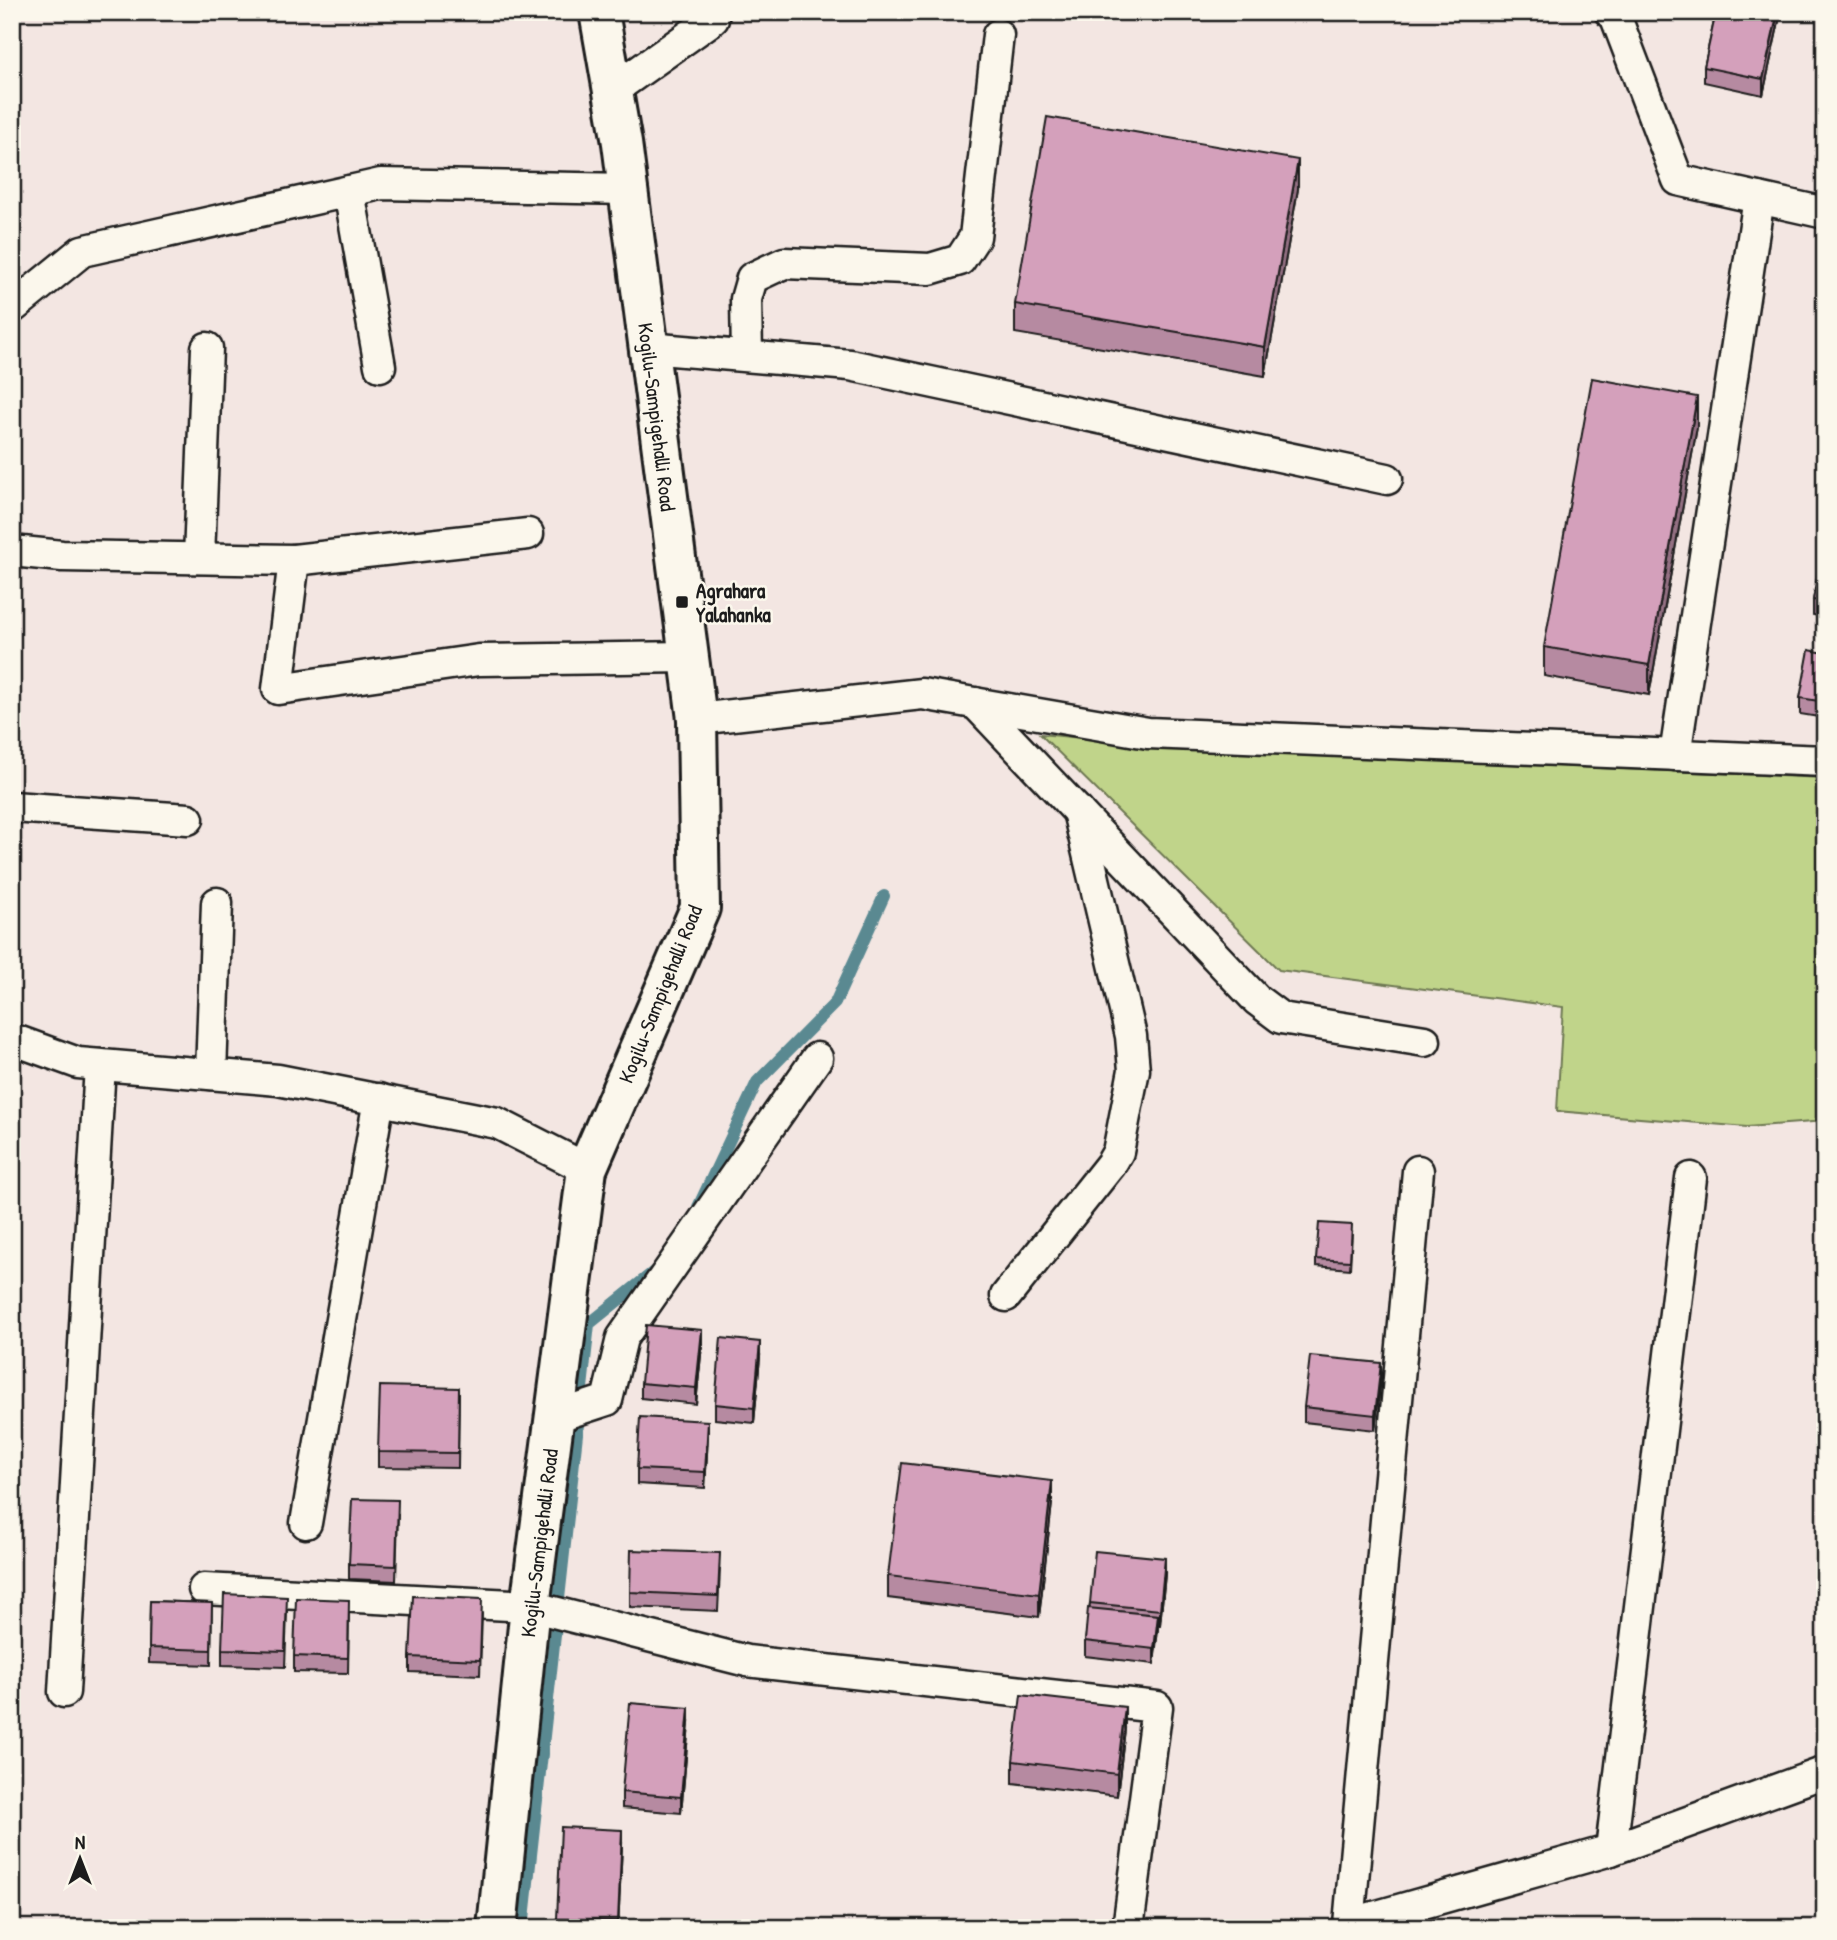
<svg xmlns="http://www.w3.org/2000/svg" width="1837" height="1940" font-family="'Patrick Hand',sans-serif">
<style>
.green{fill:#c0d48a;stroke:#6e7853;stroke-width:2}
.lines{fill:none;stroke-linecap:round;stroke-linejoin:round}
.stream{stroke:#5a8991;stroke-width:12}
.street-casing{stroke:#1c1c1c;stroke-width:35}
.secondary-casing{stroke:#1c1c1c;stroke-width:44}
.street{stroke:#fbf7ec;stroke-width:30}
.secondary{stroke:#fbf7ec;stroke-width:38}
.wall{fill:#b68aa1;stroke:#1c1c1c;stroke-width:2}
.shaded-wall{fill:#947083;stroke:#1c1c1c;stroke-width:2}
.building{fill:#d4a0bb;stroke:#1c1c1c;stroke-width:2}
.poi-dot{fill:#1c1c1c;stroke:#fbf7ec;stroke-width:2.5}
.labels{text-anchor:middle;dominant-baseline:central;stroke-width:5;stroke-linejoin:round;paint-order:stroke}
.street-label{font-size:21px;fill:#1c1c1c;stroke:#fbf7ec}
.poi-label{font-size:21px;font-weight:bold;fill:#1c1c1c;stroke:#fbf7ec;text-anchor:start}
</style>
<rect width="100%" height="100%" fill="#f3e6e2"/>
<filter id="ink" filterUnits="userSpaceOnUse"><feTurbulence type="fractalNoise" baseFrequency=".0143" numOctaves="2"/><feDisplacementMap in="SourceGraphic" scale="14" xChannelSelector="R" yChannelSelector="G"/><feConvolveMatrix kernelMatrix="1 2 1 2 8 2 1 2 1" color-interpolation-filters="sRGB"/></filter>
<g filter="url(#ink)">
<path class="green" d="M1040,734l180,17 605,27v343l-78,6 -190,-16 6,-104 -284,-37z"/>
<g class="lines">
<g class="stream">
<path d="M698,1207l59,-125 78,-79 49,-107"/>
<path d="M523,1928l66,-604 67,-54"/>
</g>
<g class="street-casing">
<g id="street">
<path d="M1610,12l5,3 63,165 147,33"/>
<path d="M613,90l100,-71 1,-7"/>
<path d="M349,191l31,175"/>
<path d="M12,308l70,-57 299,-67 247,5"/>
<path d="M648,348l202,17 537,114"/>
<path d="M747,356l-1,-57 6,-21 32,-15 146,6 30,-9 15,-23 23,-202"/>
<path d="M12,551l50,5 232,4 -16,129 201,-29 210,-3"/>
<path d="M199,558l8,-210"/>
<path d="M294,560l234,-26"/>
<path d="M975,703l282,297 24,18 144,23"/>
<path d="M697,719l225,-25 226,39 677,28"/>
<path d="M1675,755l84,-557"/>
<path d="M12,807l176,12"/>
<path d="M12,1039l66,24 200,17 219,43 90,46"/>
<path d="M211,1074l6,-171"/>
<path d="M1006,1296l105,-132 7,-12 16,-82 -3,-34 -53,-225"/>
<path d="M555,1417l52,-17 15,-62 195,-280"/>
<path d="M306,1523l73,-424"/>
<path d="M204,1589l326,17 217,55 410,46 -29,221"/>
<path d="M64,1692l36,-627"/>
<path d="M1611,1850l80,-672"/>
<path d="M1349,1924l69,-753"/>
<path d="M1346,1928l3,-4 262,-74 214,-78"/>
</g>
</g>
<g class="secondary-casing">
<path id="secondary" d="M497,1928l33,-322 57,-437 113,-261 -3,-189 -75,-576 -23,-131"/>
</g>
<use href="#street" class="street"/>
<use href="#secondary" class="secondary"/>
</g>
<g class="wall">
<path d="M1716,12h65l-18,83 -59,-13v-15z"/>
<path d="M1298,189l-33,187 -250,-43v-29z"/>
<path d="M1697,427l-48,268 -105,-19v-29z"/>
<path d="M1825,544v73l-12,-2v-15z"/>
<path d="M1825,653v65l-25,-4v-16z"/>
<path d="M1352,1233l-2,36 -34,-3v-7z"/>
<path d="M702,1345l-6,59 -55,-6v-15z"/>
<path d="M760,1357l-6,66 -39,-4v-15z"/>
<path d="M1381,1378l-6,52 -71,-8v-15z"/>
<path d="M459,1388l-1,80 -80,-1v-15z"/>
<path d="M708,1436l-3,52 -68,-4v-15z"/>
<path d="M1052,1503l-13,114 -151,-19v-22z"/>
<path d="M398,1515l-2,66 -47,-2v-15z"/>
<path d="M720,1569l-2,42 -88,-4v-15z"/>
<path d="M1165,1574l-5,51h-2l-4,39 -69,-8v-15l5,-38z"/>
<path d="M150,1601l62,2 -1,62 -62,-2z"/>
<path d="M287,1612l-2,55 -63,-2v-16z"/>
<path d="M482,1614l-2,61 -70,-3v-15z"/>
<path d="M349,1615l-1,58 -54,-1v-16z"/>
<path d="M689,1723l-8,90 -59,-5v-16z"/>
<path d="M1125,1729l-8,67 -104,-13v-22z"/>
<path d="M622,1845l-4,83h-61v-9z"/>
</g>
<g class="shaded-wall">
<path d="M1778,12h3l-18,83v-16z"/>
<path d="M1298,160v29l-33,187v-29z"/>
<path d="M1697,397v30l-48,268v-30z"/>
<path d="M702,1330v15l-6,59v-16z"/>
<path d="M760,1342v15l-6,66v-15z"/>
<path d="M1381,1363v15l-6,52v-15z"/>
<path d="M708,1421v15l-3,52v-16z"/>
<path d="M1052,1481v22l-13,114v-23z"/>
<path d="M1165,1558v16l-5,51v-15z"/>
<path d="M1158,1615v15l-4,34v-15z"/>
<path d="M1125,1707v22l-8,67v-22z"/>
<path d="M689,1708v15l-8,90v-16z"/>
<path d="M622,1830v15l-4,83z"/>
</g>
<g class="building">
<path d="M1716,12h62l-15,67 -59,-12z"/>
<path d="M1047,117l251,43 -33,187 -250,-43z"/>
<path d="M1592,378l105,19 -48,268 -105,-18z"/>
<path d="M1823,544h2v58l-12,-2z"/>
<path d="M1809,650l16,3v49l-25,-4z"/>
<path d="M1319,1223l33,2 -2,36 -34,-2z"/>
<path d="M646,1325l56,5 -6,58 -55,-5z"/>
<path d="M721,1338l39,4 -6,66 -39,-4z"/>
<path d="M1310,1356l71,7 -6,52 -71,-8z"/>
<path d="M380,1386l79,2 -1,65 -80,-1z"/>
<path d="M640,1417l68,4 -3,51 -68,-3z"/>
<path d="M902,1463l150,18 -13,113 -151,-18z"/>
<path d="M352,1499l46,1 -2,66 -47,-2z"/>
<path d="M631,1550l89,3 -2,43 -88,-4z"/>
<path d="M1095,1551l70,7 -5,52 -70,-7z"/>
<path d="M224,1594l63,3 -2,54 -63,-2z"/>
<path d="M413,1596l69,3 -2,61 -70,-3z"/>
<path d="M296,1598l53,2 -1,58 -54,-2z"/>
<path d="M150,1601l62,2 -1,47 -62,-2z"/>
<path d="M1088,1608l70,7 -4,34 -69,-8z"/>
<path d="M1021,1695l104,12 -8,67 -104,-13z"/>
<path d="M630,1703l59,5 -8,89 -59,-5z"/>
<path d="M561,1827l61,3 -4,91 -61,-2z"/>
</g>
</g>
<rect class="poi-dot" x="675" y="595" width="14" height="14" rx="3.5"/>
<g class="labels">
<g class="street-label">
<text transform="translate(657 417) rotate(83)">Kogilu-Sampigehalli Road</text>
<text transform="translate(660 994) rotate(-68)">Kogilu-Sampigehalli Road</text>
<text transform="translate(539 1543) rotate(-83)">Kogilu-Sampigehalli Road</text>
</g>
<g class="poi-label">
<text x="696" y="590">Agrahara<tspan x="696" dy="24">Yalahanka</tspan></text>
</g>
</g>
<rect width="1837" height="1940" fill="none" stroke="#fbf7ec" stroke-width="42"/>
<rect x="21" y="21" width="1795" height="1898" fill="none" stroke="#1c1c1c" stroke-width="2.5" filter="url(#ink)"/>
<g transform="translate(80 1859)" stroke="#fbf7ec" stroke-width="5" paint-order="stroke">
<path d="M0-5L12 26L0 18L-12 26Z" fill="#1c1c1c"/>
<text y="-10" font-size="19" font-weight="bold" text-anchor="middle" fill="#1c1c1c">N</text>
</g>
</svg>
